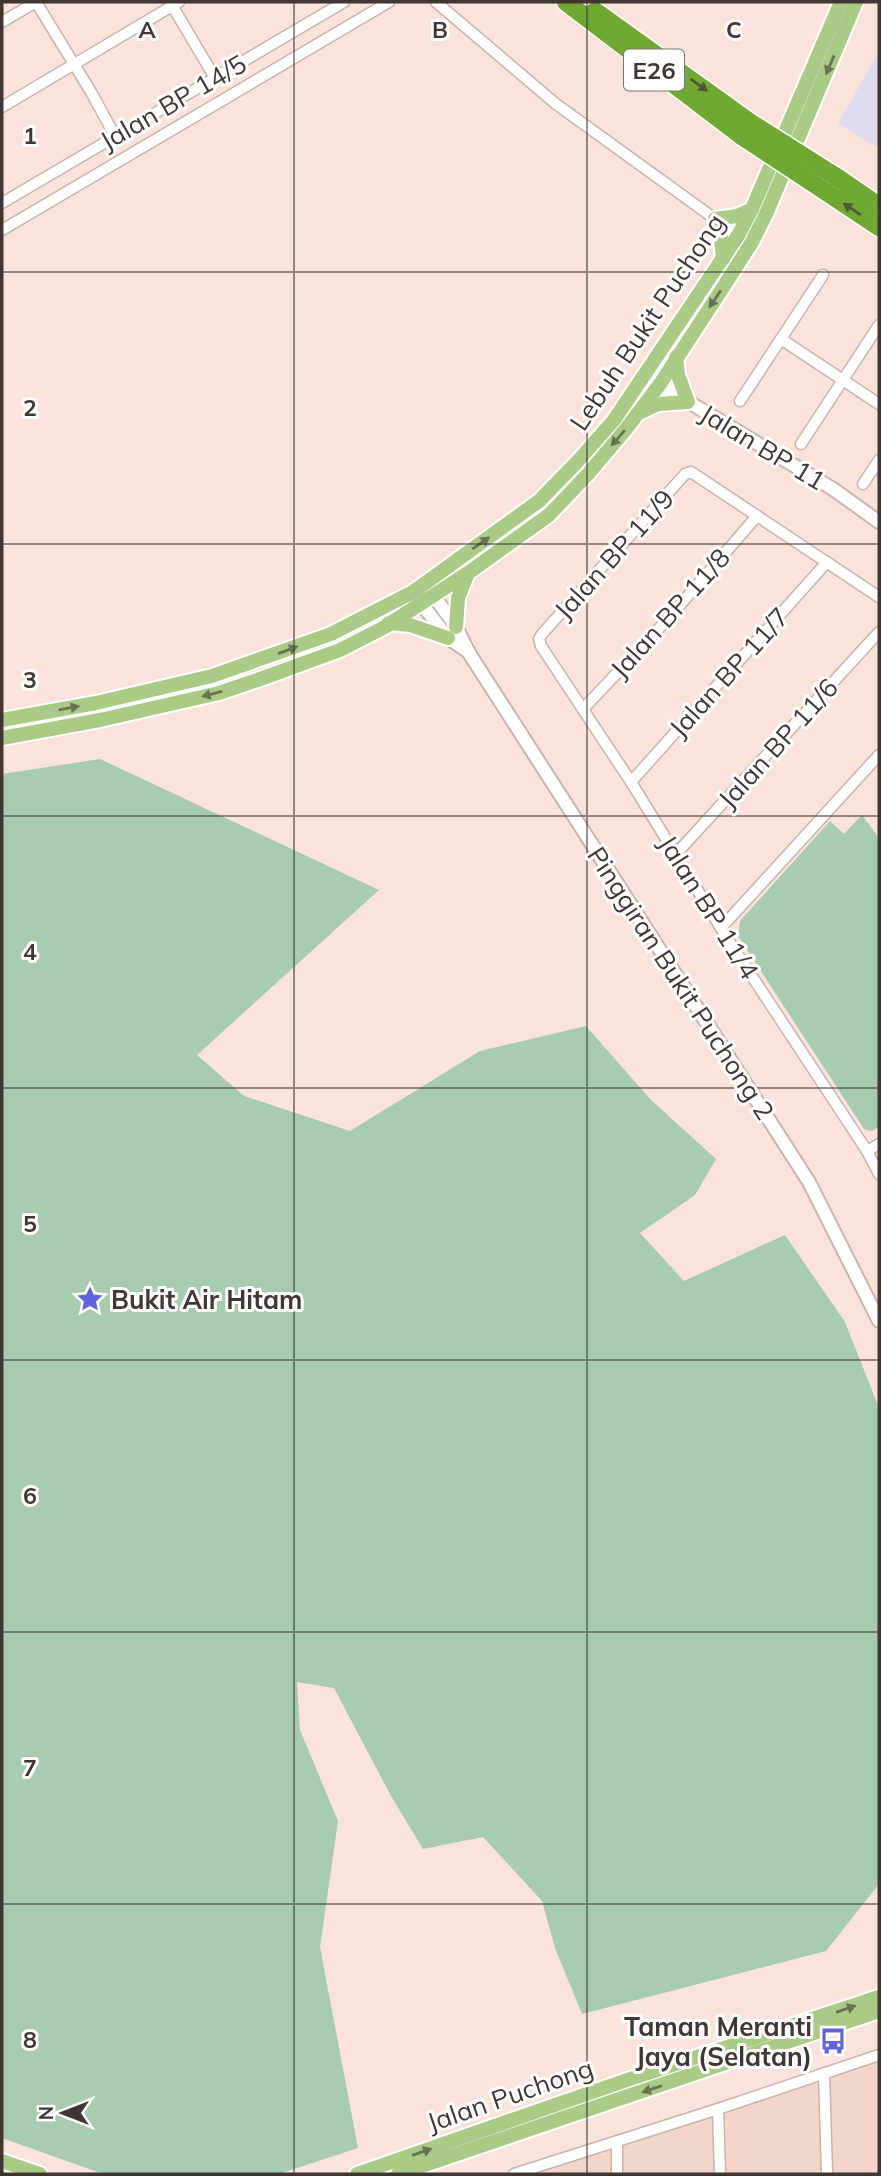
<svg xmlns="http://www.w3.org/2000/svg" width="881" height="2176" font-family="Mulish,sans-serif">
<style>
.built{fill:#f4d5c9}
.education{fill:#dfdbf1}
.green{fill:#a7cbaf}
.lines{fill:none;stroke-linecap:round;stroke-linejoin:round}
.minor-casing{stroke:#c9b3aa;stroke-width:13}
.tertiary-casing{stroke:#c9b3aa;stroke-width:16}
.primary-casing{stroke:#fff;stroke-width:18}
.motorway-casing{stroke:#fff;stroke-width:21}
.minor{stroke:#fff;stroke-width:10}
.tertiary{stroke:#fff;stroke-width:12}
.primary{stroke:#a9cb85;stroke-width:14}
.motorway{stroke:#6fa934;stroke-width:18}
.motorway-bridge-casing{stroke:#fff;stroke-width:21;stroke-linecap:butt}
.motorway-bridge{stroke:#6fa934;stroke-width:18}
.oneway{fill:#6a7254}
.oneway2{fill:#4e5933}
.grid{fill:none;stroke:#403733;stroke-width:2;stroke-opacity:0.55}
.labels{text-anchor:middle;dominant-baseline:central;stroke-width:6;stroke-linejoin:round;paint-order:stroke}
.shield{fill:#fff;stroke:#797370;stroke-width:2}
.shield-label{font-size:24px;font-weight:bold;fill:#403733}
.street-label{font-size:26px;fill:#403733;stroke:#fff}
.poi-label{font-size:26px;font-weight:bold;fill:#403733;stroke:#fff;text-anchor:start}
.grid-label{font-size:23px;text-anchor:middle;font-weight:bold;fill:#403733;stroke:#fff;stroke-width:6;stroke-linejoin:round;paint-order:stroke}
</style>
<rect width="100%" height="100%" fill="#fae3da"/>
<path class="built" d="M879,2058v116h-378z"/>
<path class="education" d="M879,52v96l-41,-25z"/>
<g class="green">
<path d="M100,759l279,131 -182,165 47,41 106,35 130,-80 106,-25 65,74 65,59 -21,36 -55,38 44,48 101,-46 60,87 34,86v476l-53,67 -244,63 -27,-66 -13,-47 -59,-64 -60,12 -32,-53 -57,-108 -37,-6 3,48 38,91 -18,126 38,201 -79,26h-176l-101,-36v-1364z"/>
<path d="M862,815l17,23v289l-7,4 -8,-2 -126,-193 2,-15 90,-100 14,13z"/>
</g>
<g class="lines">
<g class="minor-casing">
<g id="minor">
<path d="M36,2l55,90 24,44"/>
<path d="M170,2l45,76"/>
<path d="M436,2l120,102 159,115 27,17"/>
<path d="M2,22l34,-20"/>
<path d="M2,107l177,-105"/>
<path d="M2,203l342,-201"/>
<path d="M2,230l387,-228"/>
<path d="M781,339l98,65"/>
<path d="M740,401l83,-126"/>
<path d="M801,444l78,-119"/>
<path d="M863,484l16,-24"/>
<path d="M879,597l-188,-125 -6,2 -143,160 -3,5 2,7 90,136 101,164 135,205 12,23"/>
<path d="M583,709l84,-89 90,-104"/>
<path d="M631,782l196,-220"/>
<path d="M676,854l203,-222"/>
<path d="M721,928l158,-173"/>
<path d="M867,1151l12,-7"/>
<path d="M824,2073l3,101"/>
<path d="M718,2109l2,65"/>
<path d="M617,2142v32"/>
<path d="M514,2174l204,-65 161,-54"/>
</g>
</g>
<g class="tertiary-casing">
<g id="tertiary">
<path d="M644,375l189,114 46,33"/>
<path d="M429,589l27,38 13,26 340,529 70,139"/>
<path d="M417,598l31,40 21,14"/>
</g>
</g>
<g class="primary-casing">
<g id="primary">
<path d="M723,259l-2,-21 -6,-19 22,-3 15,-7"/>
<path d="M641,412l17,-8 30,-2 -10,-27 -2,-18"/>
<path d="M389,623l21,2 38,13"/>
<path d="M456,627l2,-29 10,-25"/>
<path d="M2,720l94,-17 116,-27 119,-42 82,-42 126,-91 39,-40 36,-41 125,-186 13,-25 89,-207"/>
<path d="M2,738l98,-18 119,-27 44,-15 77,-28 43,-22 85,-55 81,-58 39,-41 38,-45 34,-45 62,-95 30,-47 14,-28 90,-212"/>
<path d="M2,2161l38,13"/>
<path d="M357,2174l273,-95 249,-82"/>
<path d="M398,2174l481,-163"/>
</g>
</g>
<g class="motorway-casing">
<g id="motorway">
<path d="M566,2l177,135"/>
<path d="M595,11l156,112"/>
<path d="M835,176l44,30"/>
<path d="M825,191l54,36"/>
</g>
</g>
<use href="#minor" class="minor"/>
<use href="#tertiary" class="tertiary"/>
<use href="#primary" class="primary"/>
<use href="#motorway" class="motorway"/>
<g class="motorway-bridge-casing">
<g id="motorway-bridge">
<path d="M751,123l84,53"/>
<path d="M743,137l82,54"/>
</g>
</g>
<use href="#motorway-bridge" class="motorway-bridge"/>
</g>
<defs><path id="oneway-solid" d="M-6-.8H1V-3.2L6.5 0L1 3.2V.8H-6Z" transform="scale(1.75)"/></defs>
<g class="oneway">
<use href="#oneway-solid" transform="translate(830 65) rotate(113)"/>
<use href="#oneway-solid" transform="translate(715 299) rotate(124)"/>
<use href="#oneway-solid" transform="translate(618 438) rotate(131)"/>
<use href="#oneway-solid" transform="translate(481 543) rotate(-35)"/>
<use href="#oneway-solid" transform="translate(288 650) rotate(-20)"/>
<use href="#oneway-solid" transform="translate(212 694) rotate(166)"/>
<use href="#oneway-solid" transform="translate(69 708) rotate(-10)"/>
<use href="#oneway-solid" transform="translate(846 2009) rotate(-19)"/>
<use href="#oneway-solid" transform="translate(652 2089) rotate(161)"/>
<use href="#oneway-solid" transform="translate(422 2152) rotate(-19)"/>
</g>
<g class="oneway2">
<use href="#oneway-solid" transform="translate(699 85) rotate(36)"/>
<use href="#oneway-solid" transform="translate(852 209) rotate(-146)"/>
</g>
<path class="grid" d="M294,2v2172M587,2v2172M2,272h877M2,544h877M2,816h877M2,1088h877M2,1360h877M2,1632h877M2,1904h877"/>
<defs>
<g id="sight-bare" transform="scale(2.1)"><path d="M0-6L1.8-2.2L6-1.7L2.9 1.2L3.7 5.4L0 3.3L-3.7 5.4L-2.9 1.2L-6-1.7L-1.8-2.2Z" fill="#6263dc" stroke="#fff" stroke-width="2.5" paint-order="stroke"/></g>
<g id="bus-bare" transform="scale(2.1)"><path d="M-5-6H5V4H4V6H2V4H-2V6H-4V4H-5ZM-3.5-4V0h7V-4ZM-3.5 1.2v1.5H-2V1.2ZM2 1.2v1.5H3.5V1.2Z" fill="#6263dc" stroke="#fff" stroke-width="2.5" paint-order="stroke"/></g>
</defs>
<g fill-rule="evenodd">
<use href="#sight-bare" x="90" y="1299"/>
<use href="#bus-bare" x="833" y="2041"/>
</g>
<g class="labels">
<rect class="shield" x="624" y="49.5" width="60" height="41" rx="5"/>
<g class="shield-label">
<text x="654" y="70">E26</text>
</g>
<g class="street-label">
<text transform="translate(173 102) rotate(-30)">Jalan BP 14/5</text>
<text transform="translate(647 322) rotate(-56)">Lebuh Bukit Puchong</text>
<text transform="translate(763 447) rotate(31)">Jalan BP 11</text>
<text transform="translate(614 554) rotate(-48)">Jalan BP 11/9</text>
<text transform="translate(670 613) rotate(-48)">Jalan BP 11/8</text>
<text transform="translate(729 672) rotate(-48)">Jalan BP 11/7</text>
<text transform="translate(778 743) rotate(-48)">Jalan BP 11/6</text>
<text transform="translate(709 907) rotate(58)">Jalan BP 11/4</text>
<text transform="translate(681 983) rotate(57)">Pinggiran Bukit Puchong 2</text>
<text transform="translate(510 2095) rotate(-19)">Jalan Puchong</text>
</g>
<g class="poi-label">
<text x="111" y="1299">Bukit Air Hitam</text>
<text x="812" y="2026" text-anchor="end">Taman Meranti<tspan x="812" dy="30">Jaya (Selatan)</tspan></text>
</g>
</g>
<g class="grid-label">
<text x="147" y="38">A</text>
<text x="440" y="38">B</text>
<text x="734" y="38">C</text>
<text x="30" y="144">1</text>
<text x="30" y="416">2</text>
<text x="30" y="688">3</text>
<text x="30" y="960">4</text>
<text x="30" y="1232">5</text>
<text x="30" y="1504">6</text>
<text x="30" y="1776">7</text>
<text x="30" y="2048">8</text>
</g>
<rect width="881" height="2176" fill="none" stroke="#403733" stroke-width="7"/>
<g transform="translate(63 2113) rotate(270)" stroke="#ffffff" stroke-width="5" paint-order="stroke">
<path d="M0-5L12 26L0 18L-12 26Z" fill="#403733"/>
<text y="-10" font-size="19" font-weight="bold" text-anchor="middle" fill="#403733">N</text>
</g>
</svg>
